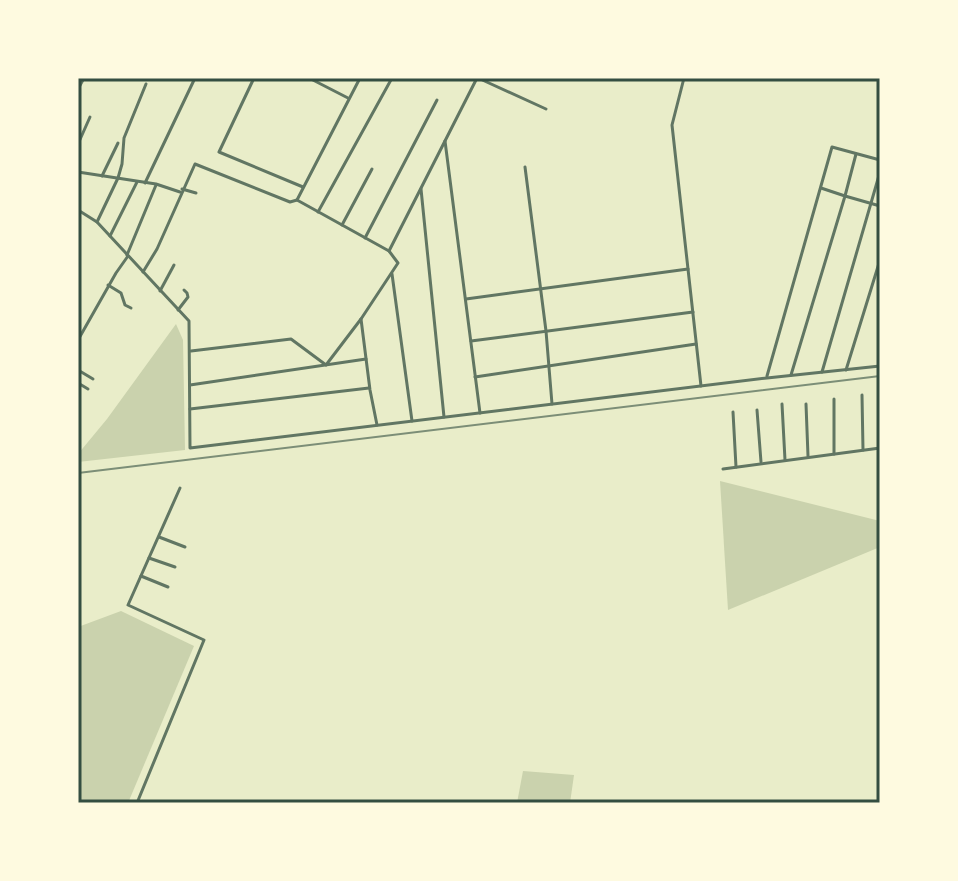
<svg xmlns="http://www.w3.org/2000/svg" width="958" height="881" font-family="'DM Sans',sans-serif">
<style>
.green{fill:#cad2ad}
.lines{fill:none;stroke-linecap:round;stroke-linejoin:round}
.minor{stroke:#617663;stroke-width:3}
.rail{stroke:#7c8e77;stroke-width:2}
.neatline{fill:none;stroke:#344e41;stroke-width:3}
</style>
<rect width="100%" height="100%" fill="#e9edc9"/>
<g class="green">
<path d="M176,324l7,16 2,110 -107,12v-8l29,-35z"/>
<path d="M720,481l160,40v26l-152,63z"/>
<path d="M121,611l73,35 -66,157h-50v-176z"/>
<path d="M523,771l51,4 -4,28h-53z"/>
</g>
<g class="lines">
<g class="minor">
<path d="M254,78l-35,74 84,35"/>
<path d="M309,78l39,20"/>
<path d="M478,78l68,31"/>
<path d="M684,78l-12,47 29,261"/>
<path d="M78,89l6,-11"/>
<path d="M445,141l35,272"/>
<path d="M78,144l12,-27"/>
<path d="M856,154l-11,42 35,10"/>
<path d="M525,167l21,164 6,73"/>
<path d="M78,172l78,12 24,8"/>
<path d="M102,176l16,-33"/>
<path d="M145,183l50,-105"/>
<path d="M182,189l14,4"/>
<path d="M421,189l23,228"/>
<path d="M297,200l63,-122"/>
<path d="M78,210l19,12 92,99 1,127 577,-70 113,-12"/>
<path d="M318,212l74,-134"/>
<path d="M97,222l21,-44 4,-14 2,-26 22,-54"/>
<path d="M342,225l30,-56"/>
<path d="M110,236l27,-54"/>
<path d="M365,238l72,-138"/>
<path d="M389,251l88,-173"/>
<path d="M127,255l29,-70"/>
<path d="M143,272l14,-23 38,-85 95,38 7,-2 92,51 9,12 -37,56 -35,46 -35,-26 -100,12"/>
<path d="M392,274l20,147"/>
<path d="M108,285l13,8 4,12 6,3"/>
<path d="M160,291l14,-26"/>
<path d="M466,299l222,-30"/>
<path d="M178,310l10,-13 -1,-4 -3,-3"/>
<path d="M361,319l9,71 7,35"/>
<path d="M78,340l38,-67 12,-17"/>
<path d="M471,341l222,-29"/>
<path d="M78,370l15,9"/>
<path d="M846,370l34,-110"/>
<path d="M822,372l58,-200"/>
<path d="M791,375l54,-179 -24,-8"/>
<path d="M767,376l65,-229 48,13"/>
<path d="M475,377l221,-33"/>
<path d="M78,383l10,6"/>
<path d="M190,385l176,-26"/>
<path d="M862,395l1,55"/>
<path d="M834,399v55"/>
<path d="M782,404l3,56"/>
<path d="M806,404l2,52"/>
<path d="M190,409l179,-21"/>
<path d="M757,410l4,52"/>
<path d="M733,412l3,55"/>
<path d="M723,469l157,-21"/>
<path d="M159,537l26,10"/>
<path d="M149,558l26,9"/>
<path d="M141,576l27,11"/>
<path d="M137,803l67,-163 -76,-35 52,-117"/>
</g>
<path class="rail" d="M78,473l802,-97"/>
</g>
<rect width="958" height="881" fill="none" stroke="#fefae0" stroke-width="160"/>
<rect x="80" y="80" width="798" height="721" class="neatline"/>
</svg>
